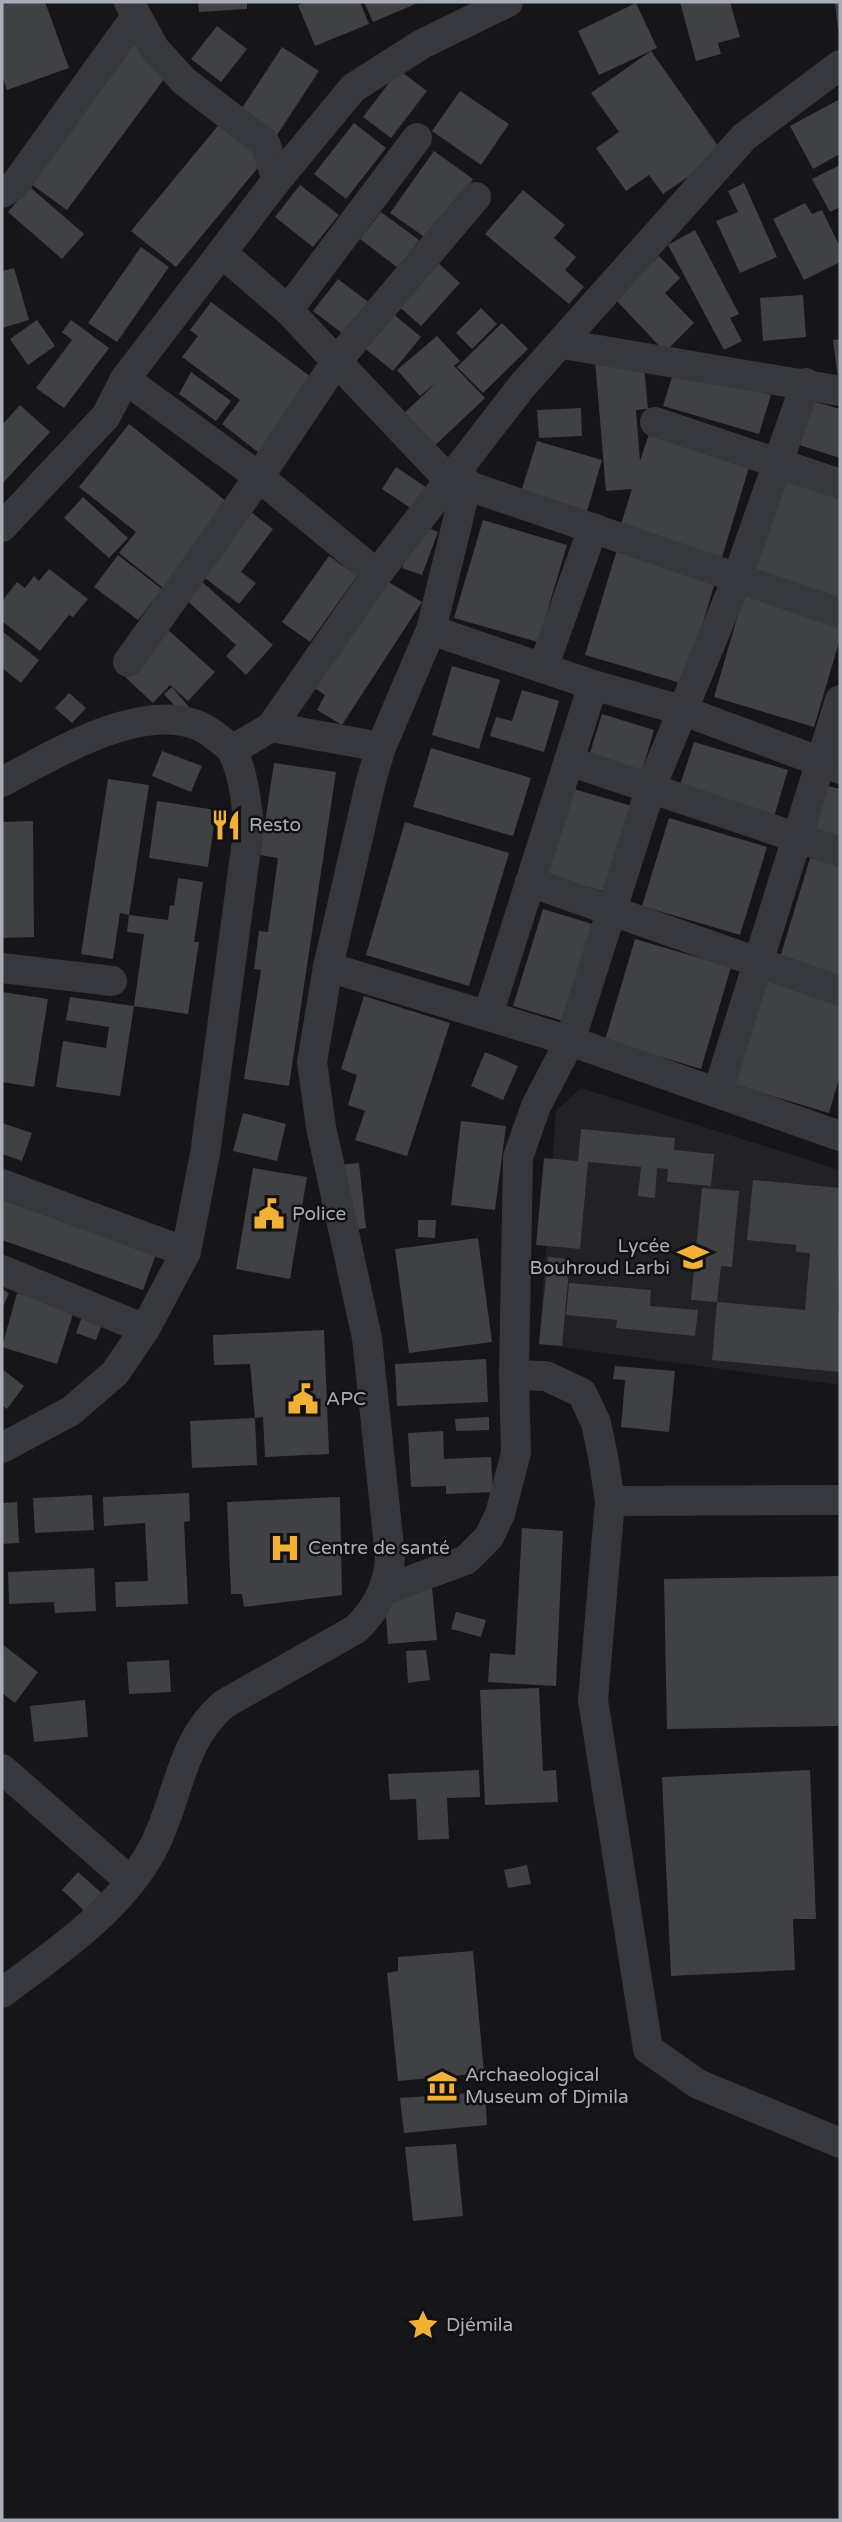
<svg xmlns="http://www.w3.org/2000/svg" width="842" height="2522" font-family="'Varela Round',sans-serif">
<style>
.built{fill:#222225}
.building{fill:#404145}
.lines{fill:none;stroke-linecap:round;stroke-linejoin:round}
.minor{stroke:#37383d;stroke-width:30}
.labels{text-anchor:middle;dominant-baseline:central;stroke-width:5;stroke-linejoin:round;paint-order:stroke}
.poi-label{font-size:19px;fill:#a8adb8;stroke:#111113;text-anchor:start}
</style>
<rect width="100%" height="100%" fill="#161618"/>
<path class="built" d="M581,1088l259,82v215l-301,-41 17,-233z"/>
<g class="building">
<path d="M2,2h43l24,66 -62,22 -5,-14z"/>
<path d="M198,2h49v7l-48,3z"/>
<path d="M306,2h54l9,22 -54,22 -17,-41z"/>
<path d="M364,2h56l-47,20z"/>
<path d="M680,2h50l10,35 -22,6 3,11 -25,7z"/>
<path d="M835,2h5v27h-2z"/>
<path d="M636,3l21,45 -58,27 -21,-44z"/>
<path d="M217,26l30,23 -26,33 -30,-23z"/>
<path d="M132,42l38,29 -103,139 -39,-28z"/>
<path d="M282,47l37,24 -42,64 -37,-24z"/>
<path d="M651,51l72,102 -60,41 -14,-19 -23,16 -30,-43 23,-16 -28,-39z"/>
<path d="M399,70l28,21 -36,47 -28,-21z"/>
<path d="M460,91l49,33 -28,41 -49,-34z"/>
<path d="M840,99v55l-27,15 -23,-43z"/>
<path d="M221,122l45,36 -90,109 -45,-36z"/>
<path d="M354,123l32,25 -40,51 -32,-25z"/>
<path d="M434,151l39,28 -44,61 -39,-27z"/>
<path d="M840,165v42l-10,5 -18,-33z"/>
<path d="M744,183l33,74 -37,16 -24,-52 22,-9 -10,-21z"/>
<path d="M300,185l39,30 -26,32 -38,-30z"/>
<path d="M30,187l54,47 -22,25 -54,-47z"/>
<path d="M523,190l42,35 -11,13 22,19 -11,13 19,17 -15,17 -84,-70z"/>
<path d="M805,203l7,11 10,-4 18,37v15l-36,18 -31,-61z"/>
<path d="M381,212l38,28 -21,28 -38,-29z"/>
<path d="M695,230l44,84 -9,4 12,23 -18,9 -56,-105z"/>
<path d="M141,247l28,20 -52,75 -29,-19z"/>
<path d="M659,256l21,22 -15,15 29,30 -29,29 -51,-54z"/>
<path d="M434,259l26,24 -39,43 -27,-24z"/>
<path d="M14,268l15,52 -27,8v-57z"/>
<path d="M338,279l37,28 -25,32 -37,-28z"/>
<path d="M803,295l3,42 -43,4 -3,-43z"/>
<path d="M211,302l104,78 -56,73 -37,-29 18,-24 -58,-43 16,-21 -8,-6z"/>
<path d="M386,308l35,29 -28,34 -35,-28z"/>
<path d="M481,308l16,16 -25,25 -16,-16z"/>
<path d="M37,320l18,26 -27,19 -18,-26z"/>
<path d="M71,320l38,28 -45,60 -28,-20 36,-48 -10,-8z"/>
<path d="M502,323l26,26 -45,44 -26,-26z"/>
<path d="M437,336l23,25 -6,5 31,32 -57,54 -31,-32 41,-39 -18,15 -23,-26z"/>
<path d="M840,339v48h-1l-6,-47z"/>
<path d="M643,356l5,53 -12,1 4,51 9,-27 101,30 -30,100 -102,-30 14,-45 -26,2 -11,-131z"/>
<path d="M675,367l96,28 -12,39 -96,-28z"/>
<path d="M191,372l40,29 -15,20 -37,-27z"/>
<path d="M809,400l31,9v49l-44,-14z"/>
<path d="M20,405l30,27 -48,52v-59z"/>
<path d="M581,408l1,28 -43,2 -2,-28z"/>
<path d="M129,424l102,81 -63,87 -49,-39 17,-21 -57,-45z"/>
<path d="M537,441l65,19 -17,58 -66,-20z"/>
<path d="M396,467l31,21 -15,21 -30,-20z"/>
<path d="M782,475l58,18v108l-88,-26z"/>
<path d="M83,497l45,41 -19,20 -45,-40z"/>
<path d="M246,508l27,21 -32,43 15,11 -17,21 -42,-32z"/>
<path d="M483,520l84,25 -29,97 -84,-24z"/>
<path d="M419,524l19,8 -16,43 -20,-7z"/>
<path d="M619,543l99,30 -34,111 -99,-29z"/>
<path d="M118,555l44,34 -24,31 -44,-33z"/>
<path d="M329,556l28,20 -47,66 -28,-20z"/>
<path d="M49,569l39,30 -15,18 -4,-2 -29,36 -38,-30v-20l15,-19 8,6 9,-12 5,5z"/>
<path d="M200,580l73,65 -27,30 -20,-19 10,-11 -52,-47z"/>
<path d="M387,581l35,21 -80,123 -25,-15 8,-15 -12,-8 36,-58 5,4z"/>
<path d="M745,591l95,28v20l-26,88 -100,-30z"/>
<path d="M168,630l47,42 -27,29 -18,-16 -17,18 -28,-26z"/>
<path d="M2,631l37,29 -18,23 -19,-15z"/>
<path d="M452,666l48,14 -21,69 -47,-14z"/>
<path d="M172,687l17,20 -7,7 -18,-20z"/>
<path d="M522,690l37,11 -15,51 -54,-16 6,-19 16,4z"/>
<path d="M69,693l17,15 -14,15 -17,-15z"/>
<path d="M602,714l52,16 -12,41 -53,-15z"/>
<path d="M694,742l94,28 -14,47 -95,-29z"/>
<path d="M431,748l100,30 -18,58 -100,-29z"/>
<path d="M162,751l40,15 -11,26 -39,-16z"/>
<path d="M274,763l62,9 -47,314 -45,-7 17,-109 -7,-1 5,-38 9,1 10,-74 -18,-3z"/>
<path d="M108,779l41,6 -20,130 -9,-2 -7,46 -32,-5z"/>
<path d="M828,786l12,3v53l-26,-8z"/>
<path d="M567,787l65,19 -26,86 -65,-19z"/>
<path d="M157,801l59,9 -8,57 -59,-9z"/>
<path d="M669,818l98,29 -27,88 -98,-29z"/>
<path d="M33,821l1,116 -32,1v-116z"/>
<path d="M405,822l104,31 -40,133 -103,-31z"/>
<path d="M811,855l29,9v115l-61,-18z"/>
<path d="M178,878l25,4 -9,60h5l-11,72 -54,-8 10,-72 -17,-2 2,-17 39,5 2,-15 4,1z"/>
<path d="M543,909l56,17 -29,97 -57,-17z"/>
<path d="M635,939l96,28 -30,102 -96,-29z"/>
<path d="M764,977l76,22v76l-11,38 -97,-29z"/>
<path d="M2,992l46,7 -14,88 -32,-5z"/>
<path d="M364,996l86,27 -43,133 -52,-16 10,-29 -17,-6 9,-30 -16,-6z"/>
<path d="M70,997l64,9 -14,90 -64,-9 7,-46 43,7 3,-21 -43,-7z"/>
<path d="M485,1052l33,14 -15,34 -32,-14z"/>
<path d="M243,1113l43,11 -9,37 -44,-10z"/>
<path d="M461,1121l45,5 -11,84 -44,-5z"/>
<path d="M2,1123l30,10 -10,28 -20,-7z"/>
<path d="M581,1129l94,9 -1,12 40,4 -3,32 -44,-4 1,-13 -11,-1 -2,30 -17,-2 3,-29 -53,-5 -8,87 -44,-4 8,-87 34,3z"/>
<path d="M359,1163l7,65 -21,3 -6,-66z"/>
<path d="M253,1168l54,9 -17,102 -54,-10z"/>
<path d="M753,1180l87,8 -2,125 2,1v58l-128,-12 5,-58 88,8 5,-57 -14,-1v-7l-49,-5z"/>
<path d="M702,1188l37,3 -7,76 -11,-1 -4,36 -26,-2z"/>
<path d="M2,1200l154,54 -13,36 -141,-50z"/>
<path d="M418,1220h18l-1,18 -17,-1z"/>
<path d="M478,1238l14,104 -83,11 -14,-104z"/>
<path d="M548,1257l22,2 -8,87 -23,-2z"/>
<path d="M569,1283l82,7 -1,16 48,4 -3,26 -79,-8 1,-8 -51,-5z"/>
<path d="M2,1289l7,4 -7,16z"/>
<path d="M17,1293l57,18 -17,53 -55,-17z"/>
<path d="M82,1317l20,7 -6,16 -20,-7z"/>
<path d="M324,1330l5,124 -64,3 -2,-40 -8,1 -5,-54 -36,1 -1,-30z"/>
<path d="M486,1359l2,43 -91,4 -2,-42z"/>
<path d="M615,1366l60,5 -6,61 -48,-5 4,-47 -12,-1z"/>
<path d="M2,1369l22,17 -17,23 -5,-4z"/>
<path d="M489,1417v13l-33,1 -1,-12z"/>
<path d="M255,1418l2,47 -65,3 -2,-47z"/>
<path d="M443,1431l1,28 47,-2 2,35 -47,2v-8l-35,1 -3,-54z"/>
<path d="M189,1493l1,28 -6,1 4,82 -72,3 -1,-25 33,-1 -3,-58 -41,3 -1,-29z"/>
<path d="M92,1495l2,35 -59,3 -2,-35z"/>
<path d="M340,1497l2,98 -98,12 -2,-13h-11l-4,-92z"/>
<path d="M17,1502l2,41 -17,1v-41z"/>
<path d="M522,1528l41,3 -7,155 -68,-4 2,-29 25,2z"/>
<path d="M94,1568l2,43 -41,2 -1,-11 -45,2 -1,-32z"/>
<path d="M840,1576v150l-173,3 -3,-150z"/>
<path d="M432,1588l5,52 -49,4 -3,-42z"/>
<path d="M456,1612l30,8 -5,17 -30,-8z"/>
<path d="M2,1644l36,28 -23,31 -13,-10z"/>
<path d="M426,1650l4,30 -22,3 -2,-32z"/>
<path d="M169,1660l2,32 -42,2 -2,-32z"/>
<path d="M539,1688l4,83 13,-1 2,32 -73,3 -5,-115z"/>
<path d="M85,1700l3,37 -54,5 -4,-36z"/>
<path d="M479,1770l1,27 -33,1 2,41 -31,1 -2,-41 -26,1 -2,-26z"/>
<path d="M810,1770l6,149h-23l2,51 -124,6 -9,-199z"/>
<path d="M527,1865l4,19 -23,4 -4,-18z"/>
<path d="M78,1872l28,25 -17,18 -27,-25z"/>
<path d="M473,1951l11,122 -86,8 -11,-108 11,-2v-14z"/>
<path d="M485,2092l2,33 -83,8 -4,-35z"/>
<path d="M456,2144l7,72 -50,5 -8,-74z"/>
</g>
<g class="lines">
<g class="minor">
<path d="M129,2l25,46 30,33 81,62 12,37"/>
<path d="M2,193l12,-7 121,-168"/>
<path d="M222,253l66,57 160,169 392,134"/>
<path d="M288,310l129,-172"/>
<path d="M563,344l277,47"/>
<path d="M125,379l134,98 118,97"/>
<path d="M655,422l185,62"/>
<path d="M2,527l104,-111 19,-37 152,-199 76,-92 69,-44 86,-42"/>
<path d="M431,630l162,55 88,25 159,59"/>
<path d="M128,662l131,-185 77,-115 140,-165"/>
<path d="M543,668l50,-140"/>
<path d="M271,727l106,-153 145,-188 222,-249 96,-72"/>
<path d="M232,750l39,-23 110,20"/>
<path d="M569,761l271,91"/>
<path d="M2,782c53,-28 156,-92 212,-47 6,5 16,11 19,18 11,22 13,48 16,73l-44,328 -19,98 -41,77 -30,44 -44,38 -69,37"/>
<path d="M530,882l310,109"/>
<path d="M328,967l242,74 270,95"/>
<path d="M2,968l110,13"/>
<path d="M488,1015l105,-330"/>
<path d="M718,1091l122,-391"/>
<path d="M2,1184l184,68"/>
<path d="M2,1270l143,59"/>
<path d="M514,1375l32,1 36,17 14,30 7,33 7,45 -17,199 55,349 50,35 142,59"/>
<path d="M610,1501l230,-1"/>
<path d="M384,1590l82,-30 23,-23 11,-23 16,-61 -2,-78 4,-218 18,-51 34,-65 81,-254 86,-208 69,-196"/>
<path d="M2,1769l128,112"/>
<path d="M2,1993c53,-40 117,-82 150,-143 27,-49 26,-107 72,-146l132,-75c21,-20 33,-44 34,-73l-23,-218 -46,-211 -9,-65 16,-95 43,-186 10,-34 50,-117 36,-147"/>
</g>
</g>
<defs>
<g id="restaurant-bare" transform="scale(2.415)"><path d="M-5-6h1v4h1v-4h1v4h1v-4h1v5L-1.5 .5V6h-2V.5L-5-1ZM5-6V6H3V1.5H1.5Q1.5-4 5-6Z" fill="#f2b134" stroke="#111113" stroke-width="2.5" paint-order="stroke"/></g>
<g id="civic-bare" transform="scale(2.415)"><path d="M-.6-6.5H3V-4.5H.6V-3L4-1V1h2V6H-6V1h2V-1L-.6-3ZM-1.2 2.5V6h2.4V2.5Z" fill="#f2b134" stroke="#111113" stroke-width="2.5" paint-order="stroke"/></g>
<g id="school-bare" transform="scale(2.415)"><path d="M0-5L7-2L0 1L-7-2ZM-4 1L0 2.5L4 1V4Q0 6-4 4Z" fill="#f2b134" stroke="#111113" stroke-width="2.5" paint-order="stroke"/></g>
<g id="hospital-bare" transform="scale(2.415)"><path d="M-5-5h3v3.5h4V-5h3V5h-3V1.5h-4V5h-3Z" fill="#f2b134" stroke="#111113" stroke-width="2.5" paint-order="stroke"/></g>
<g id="museum-bare" transform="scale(2.415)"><path d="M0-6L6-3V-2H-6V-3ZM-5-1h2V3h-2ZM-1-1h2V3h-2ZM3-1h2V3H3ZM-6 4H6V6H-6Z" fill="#f2b134" stroke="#111113" stroke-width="2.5" paint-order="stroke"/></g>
<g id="sight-bare" transform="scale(2.415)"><path d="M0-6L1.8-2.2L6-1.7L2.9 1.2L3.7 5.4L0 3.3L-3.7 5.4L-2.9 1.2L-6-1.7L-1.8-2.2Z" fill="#f2b134" stroke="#111113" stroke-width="2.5" paint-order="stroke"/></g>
</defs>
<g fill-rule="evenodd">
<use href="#restaurant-bare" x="226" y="825"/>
<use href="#civic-bare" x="269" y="1214"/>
<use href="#school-bare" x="693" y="1257"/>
<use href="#civic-bare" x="303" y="1399"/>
<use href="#hospital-bare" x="285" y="1548"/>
<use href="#museum-bare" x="442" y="2086"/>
<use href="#sight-bare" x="423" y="2325"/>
</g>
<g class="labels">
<g class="poi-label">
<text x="249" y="825">Resto</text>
<text x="292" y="1214">Police</text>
<text x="670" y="1246" text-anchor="end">Lycée<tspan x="670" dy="22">Bouhroud Larbi</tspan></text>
<text x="326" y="1399">APC</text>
<text x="308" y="1548">Centre de santé</text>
<text x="465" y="2075">Archaeological<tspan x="465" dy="22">Museum of Djmila</tspan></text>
<text x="446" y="2325">Djémila</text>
</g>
</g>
<rect width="842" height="2522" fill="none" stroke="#a8adb8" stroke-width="7"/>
</svg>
